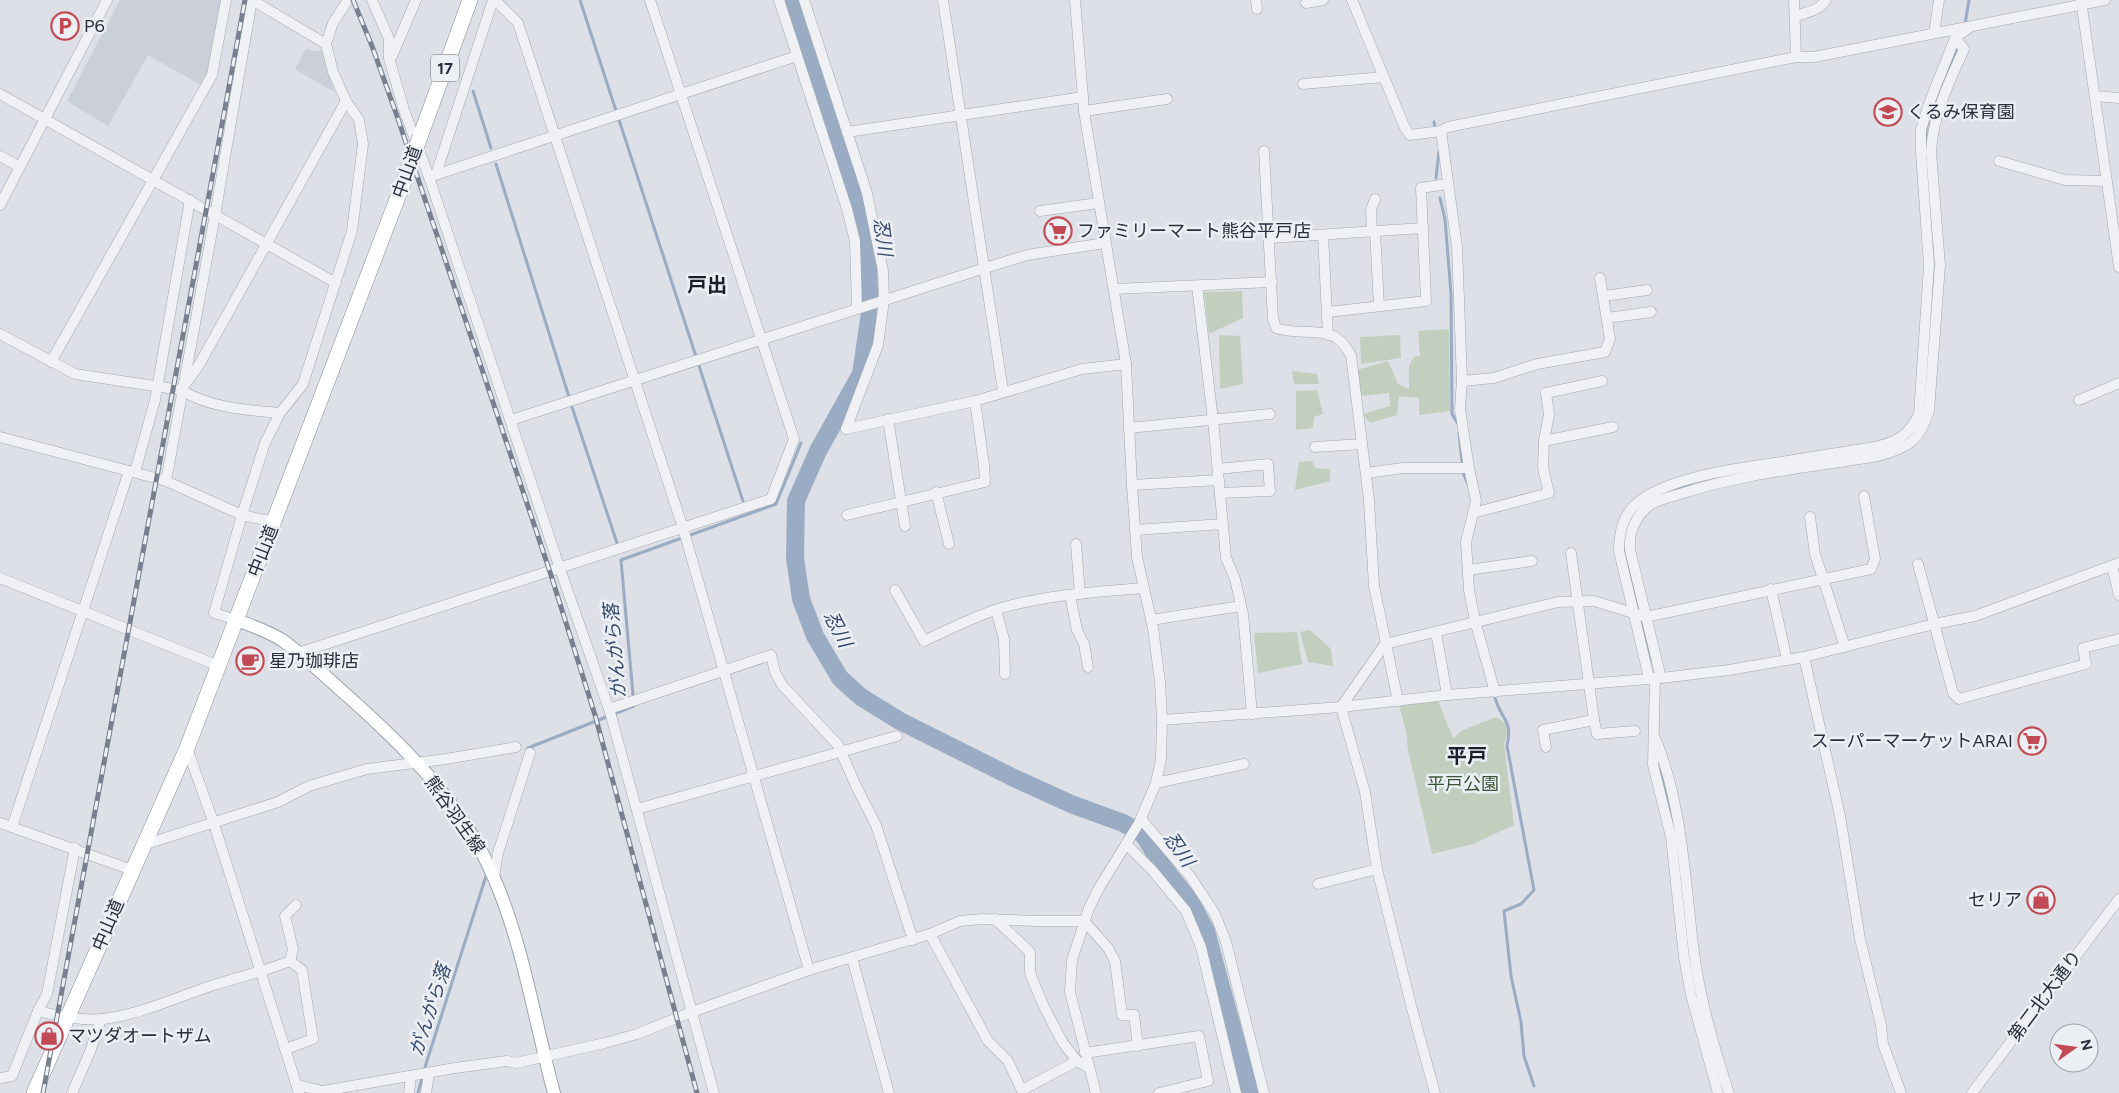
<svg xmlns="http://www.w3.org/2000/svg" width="2119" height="1093" font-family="Figtree,'Noto Sans JP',sans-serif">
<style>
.built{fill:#cbcfd7}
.green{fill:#c2cfbf}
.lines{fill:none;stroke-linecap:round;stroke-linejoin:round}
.stream{stroke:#9aacc3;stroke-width:3}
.river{stroke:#9aacc3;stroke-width:18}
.minor-casing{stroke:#a3a7af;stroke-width:11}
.major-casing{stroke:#9da4b0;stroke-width:14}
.highway-casing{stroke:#868d9b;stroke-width:16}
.minor{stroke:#eff1f4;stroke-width:10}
.major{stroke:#fff;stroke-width:12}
.highway{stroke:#fff;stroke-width:15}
.rail-casing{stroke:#787f8e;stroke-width:5}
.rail{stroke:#eceff4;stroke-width:3;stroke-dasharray:9;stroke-linecap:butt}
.highway-bridge-casing{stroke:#868d9b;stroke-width:16;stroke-linecap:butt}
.highway-bridge{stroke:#fff;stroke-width:15}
.labels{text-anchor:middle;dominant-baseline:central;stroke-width:5;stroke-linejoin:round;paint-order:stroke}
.shield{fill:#eceff4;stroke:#636872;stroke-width:1}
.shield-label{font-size:16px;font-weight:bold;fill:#282e3b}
.poi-label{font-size:18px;fill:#282e3b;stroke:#eceff4;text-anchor:start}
.street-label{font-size:18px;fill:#282e3b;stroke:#eceff4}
.park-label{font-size:18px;fill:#3a5536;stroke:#eceff4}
.water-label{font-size:19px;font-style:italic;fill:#354a6b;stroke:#eceff4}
.quarter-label{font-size:20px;font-weight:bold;fill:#1a1f2c;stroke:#eceff4}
</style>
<rect width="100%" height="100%" fill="#dde0e6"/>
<g class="built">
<path d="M120,0h101l-15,77 -5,8 -53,-30 -40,71 -41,-25z"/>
<path d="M306,49l8,2 8,-1 12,42 -39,-23z"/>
</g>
<g class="green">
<path d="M1242,291l1,27 -34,16 -5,-42z"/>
<path d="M1449,329l1,82 -31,4v-17l-20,-2 -2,19 -27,8 -7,-9 27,-8 -1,-13 -27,3 -9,-25 35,-10 10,23 11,5v-24l6,-9h5l-2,-25z"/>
<path d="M1219,335l21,1 3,48 -23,5z"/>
<path d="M1400,335l1,23 -40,6 -1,-27z"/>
<path d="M1292,371l25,3 2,10h-25z"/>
<path d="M1317,390l6,24 -9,3 -1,11 -17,2v-39z"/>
<path d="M1312,461l3,7 15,1v12l-35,9 4,-28z"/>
<path d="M1310,630l21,19 2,17 -25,-4 -8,-30z"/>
<path d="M1297,632l5,32 -44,9 -4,-40z"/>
<path d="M1438,701l15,37 10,-8 33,-13 9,6 3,8 -4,13 10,81 -41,19 -41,10 -24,-104 -2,-19 -7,-26z"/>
</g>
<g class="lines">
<g class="stream">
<path d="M580,0l163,501"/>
<path d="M1965,24l4,-24"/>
<path d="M473,91l18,57"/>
<path d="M1935,102l22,-52"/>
<path d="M1434,122l1,7"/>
<path d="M1926,150v-20l3,-11"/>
<path d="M496,164l73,233"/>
<path d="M1436,178l3,-27"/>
<path d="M1440,198l5,21 6,75 1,120 6,10"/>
<path d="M1926,385l8,-124"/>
<path d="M572,407l46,139"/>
<path d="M1459,433l3,29"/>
<path d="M817,450l1,1"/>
<path d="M1463,473l6,13"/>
<path d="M1676,489l15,-5"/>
<path d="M1624,548l15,64"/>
<path d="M1641,618l10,43"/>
<path d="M1495,698c7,24 18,21 12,48l27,144 -13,14 -17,7 7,65 10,46 3,34 10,30"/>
<path d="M526,753l2,-5 106,-42 -13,-146 155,-56 25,-61"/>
<path d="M1661,770l14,62"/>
<path d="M418,1093l7,-26 62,-194"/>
</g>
<path class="river" d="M791,0l71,224 6,44 2,45 -9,61 -43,77 -22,50 -1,57 6,41 14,37 25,42 21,19 39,24 112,56 59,27 52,19 20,11 21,34 26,33 16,30 44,162"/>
<g class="minor-casing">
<g id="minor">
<path d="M252,0l74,44"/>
<path d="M372,0l17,39v19l15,52 25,67 131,392 50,143 104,381"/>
<path d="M779,0l68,209 8,32 2,67"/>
<path d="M804,0l63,193 16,78 1,29 -6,45 -32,84"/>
<path d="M943,0l60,391"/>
<path d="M1075,0l9,111 42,253 6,121 5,72 16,71 7,54 2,38 -1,39 -5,24 -17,40 -40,65 -10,20 -17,52 -2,32 26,101"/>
<path d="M1256,0l1,9"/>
<path d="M1352,0l53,128 5,7 31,-4 7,-4 348,-70h18l291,-57"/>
<path d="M1794,0l2,57"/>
<path d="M2081,0l38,267"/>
<path d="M493,2l6,2 19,19 165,505 126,442"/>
<path d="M1306,3l17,-3"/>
<path d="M1796,16c11,-4 23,-5 30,-16"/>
<path d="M1934,33l5,-33"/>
<path d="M389,58l3,-2 24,-56"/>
<path d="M1303,84l81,-7"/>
<path d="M0,94l336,189"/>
<path d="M2095,96l24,2"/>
<path d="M1084,111l83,-12"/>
<path d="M1441,131l16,116 5,134 -2,28 9,59 7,33 -10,41 3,48 6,31 20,71"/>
<path d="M847,132l236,-35"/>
<path d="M1264,151l9,168 3,9c17,7 50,0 62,11 6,4 9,11 13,16l18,145 5,86 24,115"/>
<path d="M0,156l20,11"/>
<path d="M1999,161l66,19 42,1"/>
<path d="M436,174l57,-174"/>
<path d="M429,177l368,-121"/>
<path d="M0,205l107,-205"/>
<path d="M1040,211l58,-8"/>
<path d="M1372,231l-1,-21 4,-11"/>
<path d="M1375,231l4,75"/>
<path d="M1323,235l5,100"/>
<path d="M1270,238l153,-10"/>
<path d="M1197,286l16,134 13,138 9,21 8,35 9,100"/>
<path d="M1114,289l158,-7"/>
<path d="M1604,296l43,-6"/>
<path d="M1328,312l98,-11 -5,-113 26,-4"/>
<path d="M1607,318l44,-6"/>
<path d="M0,334l75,40 106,16c29,18 66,20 99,23"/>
<path d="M51,362l161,-287 14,-75"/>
<path d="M1462,381l32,-3 43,-14 68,-12 5,-13 -10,-61"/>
<path d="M183,387l16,-22 147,-264"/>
<path d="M2079,400l40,-17"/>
<path d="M888,419l17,107"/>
<path d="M511,420l474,-152 42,-13 78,-12"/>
<path d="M1129,428l141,-14"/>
<path d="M846,429l129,-28"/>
<path d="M0,437l129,34"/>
<path d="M1544,441l69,-14"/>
<path d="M1315,447l47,-3"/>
<path d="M1218,469l50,-5 2,27 -50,2"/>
<path d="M135,472l20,-72 35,-200"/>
<path d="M1366,473l37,-5h66"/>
<path d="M166,481l49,-266 37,-215"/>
<path d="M1132,485l87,-5"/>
<path d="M936,492l13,52"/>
<path d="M1473,513l76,-20 -6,-25 1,-27 5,-27 -3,-21 56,-12"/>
<path d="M847,515l138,-33 -1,-17 -9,-64 107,-32 44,-5"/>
<path d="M1810,517l5,37 30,93"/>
<path d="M1135,530l88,-6"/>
<path d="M1076,544l4,50"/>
<path d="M1918,564l35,129 6,6 127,-35 -3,-16 36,-9"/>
<path d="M2112,566l7,29"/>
<path d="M1468,570l64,-9"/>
<path d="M0,578l219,88"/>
<path d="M1771,589l16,71"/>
<path d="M895,590l29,51c24,-11 49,-24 74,-32 47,-14 96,-17 145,-21"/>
<path d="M1070,595l7,35 7,14 4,23"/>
<path d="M996,610l8,29 1,35"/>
<path d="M237,620l-23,-7 28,-98 23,-72 15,-30 23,-29 49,-153 11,-87 -4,-24 -13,-19 -13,-29 -7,-28 7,-21 15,-23"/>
<path d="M1151,620l90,-14"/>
<path d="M1436,632l11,63"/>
<path d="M298,653l473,-154 23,-60 -144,-439"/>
<path d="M1804,657l36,159 20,123 21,86 2,19 18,49"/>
<path d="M1649,678l-30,-127c0,-17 3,-34 16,-46 30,-28 105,-37 146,-43 31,-5 63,-10 94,-15 24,-6 33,-11 44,-33l10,-149 -8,-112v-23l7,-24 27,-68 15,-11"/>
<path d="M1655,678l-2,87 18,72 13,120 7,38 27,98"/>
<path d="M1661,678l-31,-128c-1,-15 4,-30 15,-41 9,-9 23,-11 35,-15 64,-21 132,-27 198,-38 30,-8 42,-15 51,-45l11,-146 -9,-113c2,-38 18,-69 33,-103l-9,-11"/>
<path d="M609,709l162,-54 4,17 7,13 56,60 19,43 19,37 37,115"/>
<path d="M1162,720l179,-13 106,-12 214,-17 68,-8 75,-13 130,-33 41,-8 144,-53"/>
<path d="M1594,720l3,14 38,-3"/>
<path d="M1656,740c27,67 29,142 38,213 6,47 20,95 35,140"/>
<path d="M1546,747l-3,-17 51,-10 -23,-167"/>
<path d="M187,748l27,76 85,269"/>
<path d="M1156,783l88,-19"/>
<path d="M637,809l260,-73"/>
<path d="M1141,819l49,57 25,38 11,28 38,151"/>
<path d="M0,823l132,47"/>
<path d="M12,827l117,-356 37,10 76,34 32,7"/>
<path d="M1126,844l26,26 34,41 15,36 35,146"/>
<path d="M143,845l135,-43 31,-16 58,-17 79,-10 70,-12"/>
<path d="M494,877l4,-24 32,-100"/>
<path d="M1318,884l59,-15"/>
<path d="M995,919l35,33v21l14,34 19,36 14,18 12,7"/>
<path d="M1084,921l24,27 7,13 7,54h12l4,31"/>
<path d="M930,934l58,107 20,20 15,32"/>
<path d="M852,958l37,135"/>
<path d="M38,1011c21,5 43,10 65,8 40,-5 76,-23 114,-35 25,-8 49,-13 73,-23l3,-12 -8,-33 11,-11"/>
<path d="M286,1049l27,-10 -11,-69 -12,-9"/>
<path d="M1085,1053l114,-17 9,45 -49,12"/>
<path d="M0,1078l12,-2 26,-65 9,-17 28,-146"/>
<path d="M297,1085l26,6 132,-23 52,-7 9,2 89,-20 32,-9 55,-22 117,-42 121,-36 30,-13 22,-2 55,2h47"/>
<path d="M1022,1090l55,-29"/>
<path d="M72,1093l18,-41 11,-33"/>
<path d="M409,1093l2,-17"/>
<path d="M426,1093l3,-20"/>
<path d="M1435,1093l-23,-84 -35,-140 -12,-77 -24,-85 44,-63 173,-42 36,-1 52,16 225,-48 4,-10 -11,-63"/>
<path d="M1972,1093l147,-194"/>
</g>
</g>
<g class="major-casing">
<path id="major" d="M237,620c15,6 31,11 45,20 24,17 46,39 69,59 57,51 113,107 143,179 29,66 41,145 60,215"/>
</g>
<g class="highway-casing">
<g id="highway">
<path d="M420,137l50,-137"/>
<path d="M34,1093l153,-345 222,-580"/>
</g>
</g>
<use href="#minor" class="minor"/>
<use href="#major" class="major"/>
<use href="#highway" class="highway"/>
<g class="rail-casing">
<g id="rail">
<path d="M353,0l19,46 25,70 153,456 45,143 102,378"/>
<path d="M43,1093l202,-1093"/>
</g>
</g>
<use href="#rail" class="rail"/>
<g class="highway-bridge-casing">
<path id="highway-bridge" d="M409,168l11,-31"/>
</g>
<use href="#highway-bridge" class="highway-bridge"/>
</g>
<defs>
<g id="parking-ring" transform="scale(1.4375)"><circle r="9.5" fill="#eceff4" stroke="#c24a55" stroke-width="1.5"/><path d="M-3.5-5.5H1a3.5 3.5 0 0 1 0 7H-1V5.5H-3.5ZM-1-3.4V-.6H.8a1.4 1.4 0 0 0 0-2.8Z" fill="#c24a55"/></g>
<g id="school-ring" transform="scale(1.4375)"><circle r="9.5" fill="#eceff4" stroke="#c24a55" stroke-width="1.5"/><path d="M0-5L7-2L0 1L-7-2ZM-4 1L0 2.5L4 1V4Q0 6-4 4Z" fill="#c24a55"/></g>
<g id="supermarket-ring" transform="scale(1.4375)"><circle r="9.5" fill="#eceff4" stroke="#c24a55" stroke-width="1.5"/><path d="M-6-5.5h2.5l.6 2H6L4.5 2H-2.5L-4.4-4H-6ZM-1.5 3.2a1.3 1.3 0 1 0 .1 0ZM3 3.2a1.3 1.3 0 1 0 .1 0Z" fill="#c24a55"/></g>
<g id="cafe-ring" transform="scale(1.4375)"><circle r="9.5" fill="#eceff4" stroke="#c24a55" stroke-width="1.5"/><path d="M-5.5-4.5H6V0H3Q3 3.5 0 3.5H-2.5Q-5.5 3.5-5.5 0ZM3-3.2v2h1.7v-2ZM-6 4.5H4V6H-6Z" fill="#c24a55"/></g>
<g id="shop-ring" transform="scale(1.4375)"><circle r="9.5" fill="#eceff4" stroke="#c24a55" stroke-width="1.5"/><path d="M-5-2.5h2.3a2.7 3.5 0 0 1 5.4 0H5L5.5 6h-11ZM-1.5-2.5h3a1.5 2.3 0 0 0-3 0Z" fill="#c24a55"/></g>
</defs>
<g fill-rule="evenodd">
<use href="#parking-ring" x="65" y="26"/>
<use href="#school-ring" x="1888" y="112"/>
<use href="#supermarket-ring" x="1058" y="231"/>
<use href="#cafe-ring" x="250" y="661"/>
<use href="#supermarket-ring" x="2032" y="741"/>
<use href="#shop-ring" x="2041" y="900"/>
<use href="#shop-ring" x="49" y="1036"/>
</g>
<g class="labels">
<rect class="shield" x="431" y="54.5" width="28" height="27" rx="4"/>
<g class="shield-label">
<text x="445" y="68">17</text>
</g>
<g class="poi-label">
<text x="84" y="26">P6</text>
<text x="1907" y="112">くるみ保育園</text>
<text x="1077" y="231">ファミリーマート熊谷平戸店</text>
<text x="269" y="661">星乃珈琲店</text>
<text x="2013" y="741" text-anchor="end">スーパーマーケットARAI</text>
<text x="2022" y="900" text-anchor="end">セリア</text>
<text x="68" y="1036">マツダオートザム</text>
</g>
<g class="street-label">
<text transform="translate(407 172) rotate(-70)">中山道</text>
<text transform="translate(263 551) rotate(-69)">中山道</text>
<text transform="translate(455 815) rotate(55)">熊谷羽生線</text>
<text transform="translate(108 925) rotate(-67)">中山道</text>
<text transform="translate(2045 996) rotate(-53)">第二北大通り</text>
</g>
<g class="park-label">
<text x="1463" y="784">平戸公園</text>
</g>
<g class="water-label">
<text transform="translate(883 237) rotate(82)">忍川</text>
<text transform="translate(838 629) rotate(63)">忍川</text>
<text transform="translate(615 651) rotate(-95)">がんがら落</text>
<text transform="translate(1179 849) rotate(55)">忍川</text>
<text transform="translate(430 1010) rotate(-72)">がんがら落</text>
</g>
<g class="quarter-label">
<text x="707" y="285">戸出</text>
<text x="1467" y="756">平戸</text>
</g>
</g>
<g transform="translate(2074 1048) rotate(76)"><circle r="24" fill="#eceff4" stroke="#9ea2aa"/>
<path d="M0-4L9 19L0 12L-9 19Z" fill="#c24a55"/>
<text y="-8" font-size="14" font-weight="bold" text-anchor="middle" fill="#282e3b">N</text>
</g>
</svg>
